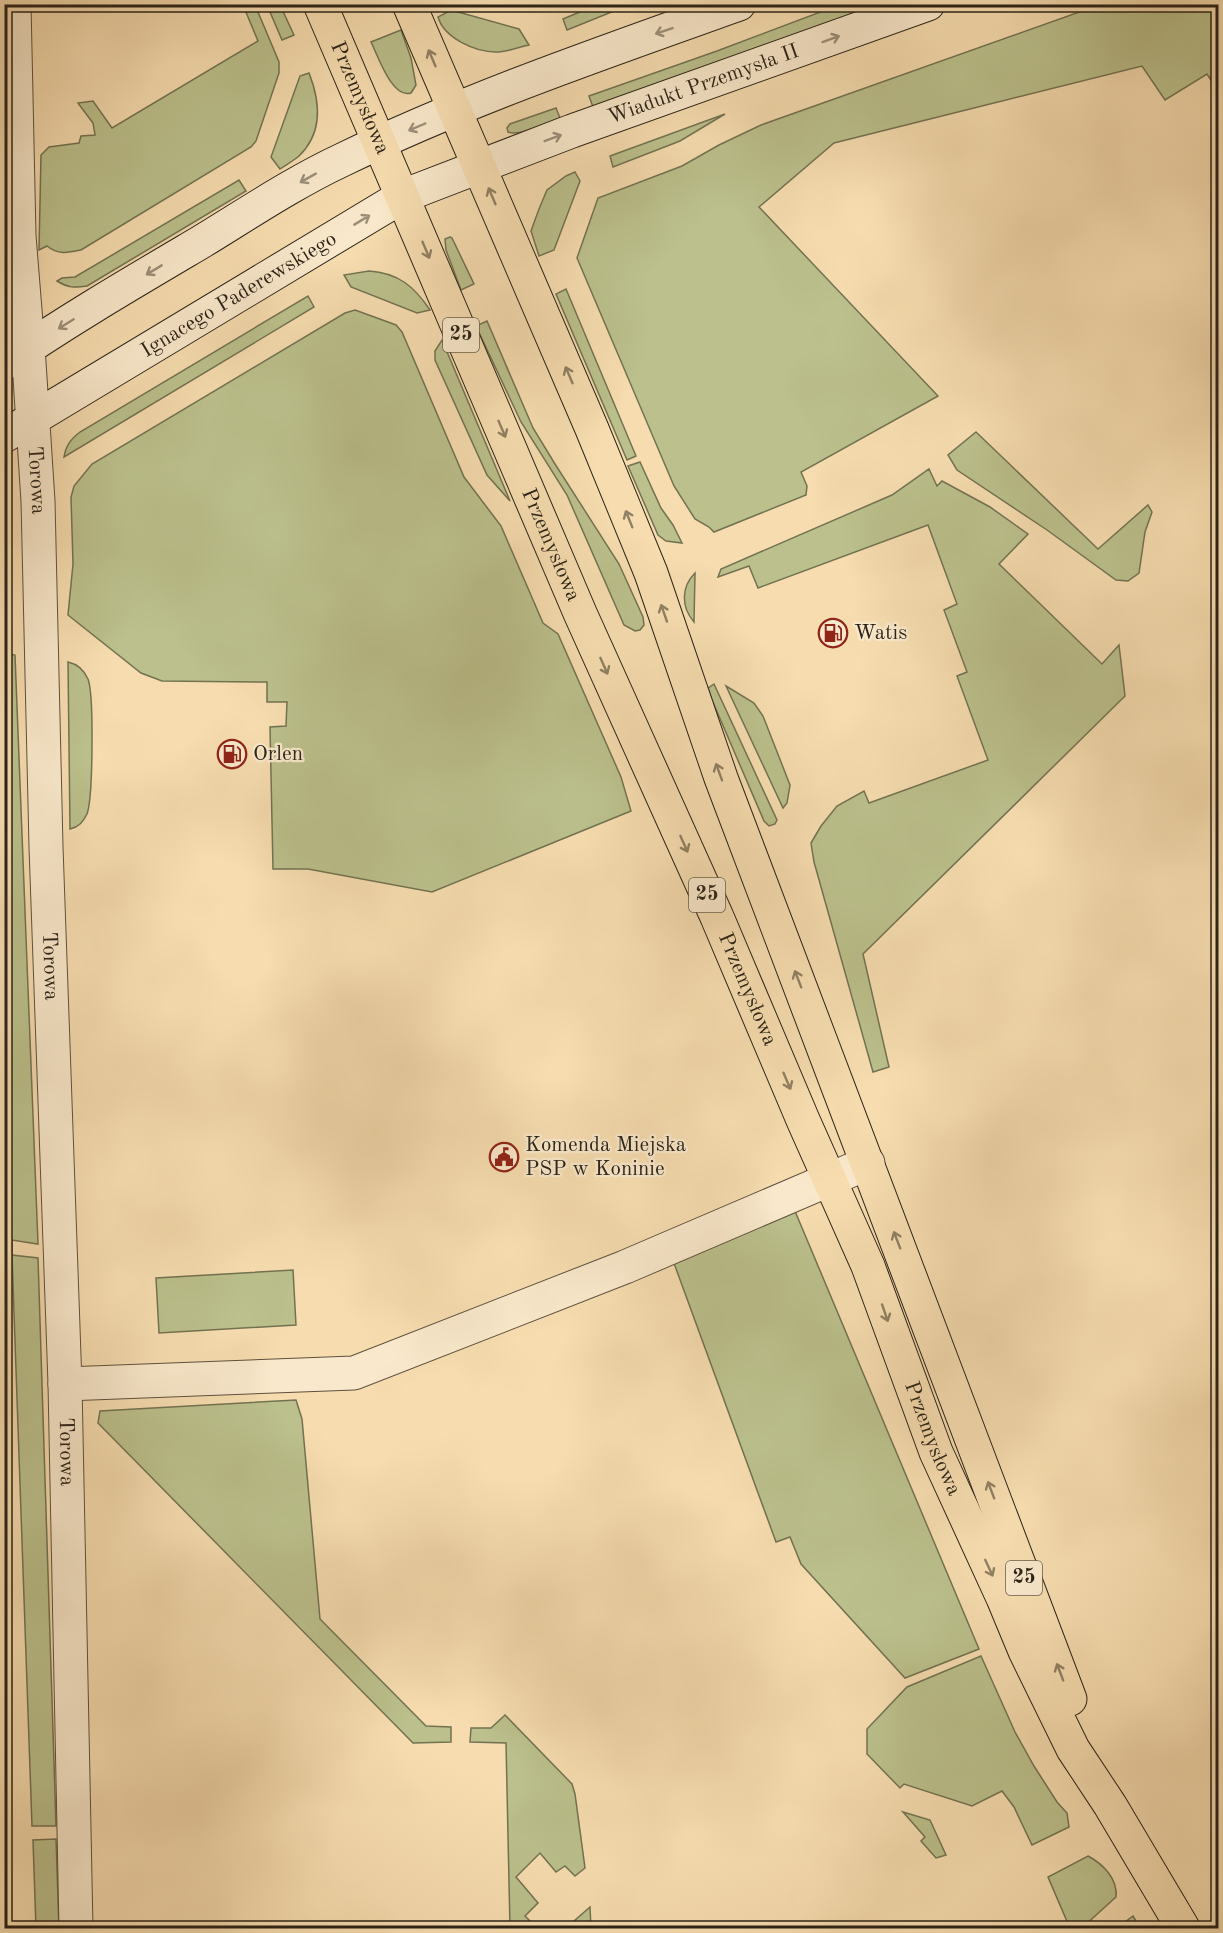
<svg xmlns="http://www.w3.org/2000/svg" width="1223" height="1933" font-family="'Old Standard TT',serif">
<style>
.green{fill:#bbc08c;stroke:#737252;stroke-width:1.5}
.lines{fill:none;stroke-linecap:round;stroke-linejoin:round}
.minor-casing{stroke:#5e513e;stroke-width:35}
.secondary-casing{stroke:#2b2318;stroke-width:35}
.primary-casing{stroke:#2b2318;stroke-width:35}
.minor{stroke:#f9e8cb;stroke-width:33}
.secondary{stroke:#f9e8cb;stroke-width:33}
.primary{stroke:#f6dcaf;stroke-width:33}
.oneway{stroke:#9c8f7a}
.oneway2{stroke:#908064}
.labels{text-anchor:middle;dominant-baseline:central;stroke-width:4.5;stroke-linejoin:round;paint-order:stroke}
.shield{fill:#f9e8cb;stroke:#695e4e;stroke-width:1.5}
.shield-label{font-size:20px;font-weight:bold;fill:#2b2318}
.street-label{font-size:21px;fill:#2b2318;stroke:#f9e8cb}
.poi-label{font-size:21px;fill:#2b2318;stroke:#f9e8cb;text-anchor:start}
</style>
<rect width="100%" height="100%" fill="#f6dcaf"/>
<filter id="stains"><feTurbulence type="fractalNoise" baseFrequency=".00333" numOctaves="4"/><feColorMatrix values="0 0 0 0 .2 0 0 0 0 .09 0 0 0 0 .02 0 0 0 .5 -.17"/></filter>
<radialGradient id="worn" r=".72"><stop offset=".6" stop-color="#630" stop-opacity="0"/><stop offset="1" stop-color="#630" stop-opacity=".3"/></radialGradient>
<g class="green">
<path d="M599,4l30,1 -62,25 -4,-11z"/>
<path d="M243,5h12l24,57v11l-23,68 -5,6 -170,103c-14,3 -23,5 -34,-4l-8,4 2,-95 8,-8 30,-4 2,-7 14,-1 -2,-12 -15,-20 15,-2 19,27 146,-87z"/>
<path d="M267,5h13l14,30 -12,5z"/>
<path d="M839,5h44l-290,102 -4,-11 128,-45z"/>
<path d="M1099,5h119v86l-11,-17 -42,26 -23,-34 -308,77 -75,64 179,189 -137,76 6,14 -1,9 -92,37 -5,-5 -14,-8 -21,-33 -97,-228 21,-60 84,-32 37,-21 42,-20z"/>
<path d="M451,10l68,19 10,16c-10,2 -22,7 -33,7 -21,0 -52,-14 -58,-35z"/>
<path d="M401,30l10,28 5,27 -5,8c-19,6 -33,-37 -40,-51z"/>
<path d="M309,73c11,28 14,60 -10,83 -6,5 -13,9 -19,13l-9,-12 29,-81z"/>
<path d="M556,108l4,10c-12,4 -40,19 -52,14l-1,-4 3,-4z"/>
<path d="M725,114l-45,27 -67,26 -3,-11z"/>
<path d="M575,172l5,9 -26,69 -15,6 -8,-25 8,-22 8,-19 19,-14z"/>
<path d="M239,180l7,11 -159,95c-12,2 -19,2 -30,-5l5,-3 13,-1z"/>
<path d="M450,237l2,1 22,46 -13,6 -15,-40 -1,-11z"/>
<path d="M369,271c29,2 45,15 61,39l-13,3 -66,-26 -7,-12z"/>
<path d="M566,289l70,167 -9,4 -71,-166z"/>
<path d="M308,296l6,11 -250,150c2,-12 7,-18 16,-25z"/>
<path d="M355,310l41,15 6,7 62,145 37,49 42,97 15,11 63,143 10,34 -199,81 -124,-23h-35l-3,-142 16,-1 1,-24h-20v-20l-105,-1 -21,-8 -73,-58 5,-51 -2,-67 3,-11 18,-22 253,-151z"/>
<path d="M487,321l46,107 22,36 64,100 24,53 1,8 -4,5 -5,1 -11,-6 -57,-130 -46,-73 -45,-96z"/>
<path d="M442,340l68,161 -23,-26 -52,-115v-9z"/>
<path d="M976,432l122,117 50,-44 4,7 -7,20 -6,41 -11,8 -12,-1 -69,-50 -90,-60 -9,-15z"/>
<path d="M640,462l21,46 12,17 9,18 -16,-2 -8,-6 -30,-69z"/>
<path d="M929,469l8,17 5,-5 48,26 38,27 -29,30 103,100 17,-19 6,51 -262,258 26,113 -16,5 -59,-210 -3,-19 10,-17 16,-20 27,-15 5,12 119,-43 -31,-84 10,-4 -23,-62 13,-6 -29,-79 -170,63 -9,-22 -31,11 3,-8 171,-74z"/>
<path d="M695,573l-1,49c-13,-15 -13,-35 1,-49z"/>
<path d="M5,653l10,2 23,589 -26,-4v15l26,3 18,568h-24l-20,-570h-8z"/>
<path d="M68,662c9,2 16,8 20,17 6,16 5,119 -1,135 -4,8 -8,13 -17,15z"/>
<path d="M714,684l63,136 -2,4 -6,2 -5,-5 -52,-121 -4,-12z"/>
<path d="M726,686l28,17 9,13 27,69 -3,18 -4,5z"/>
<path d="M792,1204l187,445 -74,29 -104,-114 -11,-27 -14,5 -105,-287z"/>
<path d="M293,1270l3,55 -137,8 -3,-55z"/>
<path d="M296,1400l6,19 18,200 106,107 25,1v15l-38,1 -315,-320 2,-12z"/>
<path d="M981,1656l34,76 19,34 23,36 10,11 2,14 -37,18 -18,-38 -12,-16 -30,15 -68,-22 -4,4 -33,-34v-25l40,-42z"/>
<path d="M505,1715l67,69 3,10 10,74 -10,8 -10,-10 -9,6 -16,-19 -24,24 22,26 -13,13 12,12h-27l-4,-185 -36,-1 1,-14h20z"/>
<path d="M903,1812l27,8 16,35 -10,3 -15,-17 4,-4z"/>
<path d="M56,1839l3,89h-23l-3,-88z"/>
<path d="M1088,1856c15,8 30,23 28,41l-33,30 -14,-1 -21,-49z"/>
<path d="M590,1907l1,21h-25z"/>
<path d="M1133,1916l7,12h-23z"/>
</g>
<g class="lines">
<g class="minor-casing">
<g id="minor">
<path id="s1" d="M14,4l5,232 9,111 10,154 8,346 19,537 11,544"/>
<path d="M65,1384l289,-11 271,-106 243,-104"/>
</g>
</g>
<g class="secondary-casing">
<g id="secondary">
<path d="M4,364c64,-44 131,-83 197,-122 46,-28 92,-59 141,-82 128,-62 263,-108 397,-156"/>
<path id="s2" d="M4,436l399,-240 169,-65 356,-127"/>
</g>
</g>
<g class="primary-casing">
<g id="primary">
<path id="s3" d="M320,4l260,609 137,304 86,203 65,146 68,186 67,146 22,53 48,98 37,56 73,123"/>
<path d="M409,4l183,425 59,144 70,205 349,921"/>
</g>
</g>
<use href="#minor" class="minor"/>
<use href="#secondary" class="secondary"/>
<use href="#primary" class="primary"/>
</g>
<defs><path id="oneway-shaft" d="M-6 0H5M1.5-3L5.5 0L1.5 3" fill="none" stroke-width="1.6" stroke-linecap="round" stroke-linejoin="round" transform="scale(1.5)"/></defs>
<g class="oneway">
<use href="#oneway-shaft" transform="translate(664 31) rotate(161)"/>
<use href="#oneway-shaft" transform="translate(831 39) rotate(-20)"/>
<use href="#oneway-shaft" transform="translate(417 127) rotate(157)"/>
<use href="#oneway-shaft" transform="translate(553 138) rotate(-20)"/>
<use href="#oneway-shaft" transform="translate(308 178) rotate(151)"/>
<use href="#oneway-shaft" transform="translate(362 220) rotate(-31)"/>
<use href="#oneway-shaft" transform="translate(154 270) rotate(149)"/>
<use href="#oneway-shaft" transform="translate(66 324) rotate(148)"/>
</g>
<g class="oneway2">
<use href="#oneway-shaft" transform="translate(432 58) rotate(-113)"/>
<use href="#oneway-shaft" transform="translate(492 196) rotate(-113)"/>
<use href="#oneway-shaft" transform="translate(426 250) rotate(67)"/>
<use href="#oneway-shaft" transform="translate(569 375) rotate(-113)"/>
<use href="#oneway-shaft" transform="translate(502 429) rotate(67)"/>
<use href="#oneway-shaft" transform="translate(629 519) rotate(-112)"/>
<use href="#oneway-shaft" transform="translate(664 613) rotate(-109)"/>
<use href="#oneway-shaft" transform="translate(604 666) rotate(66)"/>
<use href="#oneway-shaft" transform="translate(719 772) rotate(-110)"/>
<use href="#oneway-shaft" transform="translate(684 844) rotate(66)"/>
<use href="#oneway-shaft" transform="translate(798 979) rotate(-111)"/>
<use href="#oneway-shaft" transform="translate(787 1081) rotate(67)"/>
<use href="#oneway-shaft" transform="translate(897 1240) rotate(-111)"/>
<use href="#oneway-shaft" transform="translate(885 1313) rotate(71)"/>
<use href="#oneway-shaft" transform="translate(991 1490) rotate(-111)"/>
<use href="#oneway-shaft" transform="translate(989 1568) rotate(65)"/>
<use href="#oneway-shaft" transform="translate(1060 1672) rotate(-111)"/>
</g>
<defs>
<g id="fuel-ring" transform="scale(1.5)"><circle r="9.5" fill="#f9e8cb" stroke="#8f2418" stroke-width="1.5"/><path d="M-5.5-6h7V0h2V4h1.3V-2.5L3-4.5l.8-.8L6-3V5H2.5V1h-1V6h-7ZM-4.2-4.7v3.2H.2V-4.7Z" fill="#8f2418"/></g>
<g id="civic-ring" transform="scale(1.5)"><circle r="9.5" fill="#f9e8cb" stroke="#8f2418" stroke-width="1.5"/><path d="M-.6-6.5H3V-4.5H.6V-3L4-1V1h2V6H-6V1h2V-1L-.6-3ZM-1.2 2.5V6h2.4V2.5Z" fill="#8f2418"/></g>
</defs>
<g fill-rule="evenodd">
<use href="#fuel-ring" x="833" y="633"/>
<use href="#fuel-ring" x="232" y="754"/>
<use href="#civic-ring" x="504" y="1157"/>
</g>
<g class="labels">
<g class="shield">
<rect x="443" y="318" width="36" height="34" rx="4.5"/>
<rect x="689" y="878" width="36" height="34" rx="4.5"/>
<rect x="1006" y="1561" width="36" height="34" rx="4.5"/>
</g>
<g class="shield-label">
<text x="461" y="335">25</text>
<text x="707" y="895">25</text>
<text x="1024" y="1578">25</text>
</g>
<g class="street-label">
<text stroke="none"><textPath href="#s2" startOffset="786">Wiadukt Przemysła II</textPath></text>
<text stroke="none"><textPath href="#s3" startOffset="102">Przemysłowa</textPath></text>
<text stroke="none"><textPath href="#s2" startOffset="274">Ignacego Paderewskiego</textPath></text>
<text stroke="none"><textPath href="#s1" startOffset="477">Torowa</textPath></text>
<text stroke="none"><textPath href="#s3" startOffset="588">Przemysłowa</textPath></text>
<text stroke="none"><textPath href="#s1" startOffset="963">Torowa</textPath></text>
<text stroke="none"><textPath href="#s3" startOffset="1074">Przemysłowa</textPath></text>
<text stroke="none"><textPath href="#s3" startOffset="1560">Przemysłowa</textPath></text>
<text stroke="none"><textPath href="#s1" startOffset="1449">Torowa</textPath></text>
</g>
<g class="poi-label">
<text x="854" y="633">Watis</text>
<text x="253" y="754">Orlen</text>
<text x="525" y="1145">Komenda Miejska<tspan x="525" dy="24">PSP w Koninie</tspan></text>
</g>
</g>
<rect width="1223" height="1933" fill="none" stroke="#f6dcaf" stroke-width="24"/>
<rect x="6" y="6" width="1211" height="1921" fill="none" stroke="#2b2318" stroke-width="3"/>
<rect x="12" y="12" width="1199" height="1909" fill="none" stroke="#2b2318" stroke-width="1.5"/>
<rect width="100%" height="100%" filter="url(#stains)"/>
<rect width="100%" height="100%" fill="url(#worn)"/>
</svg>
